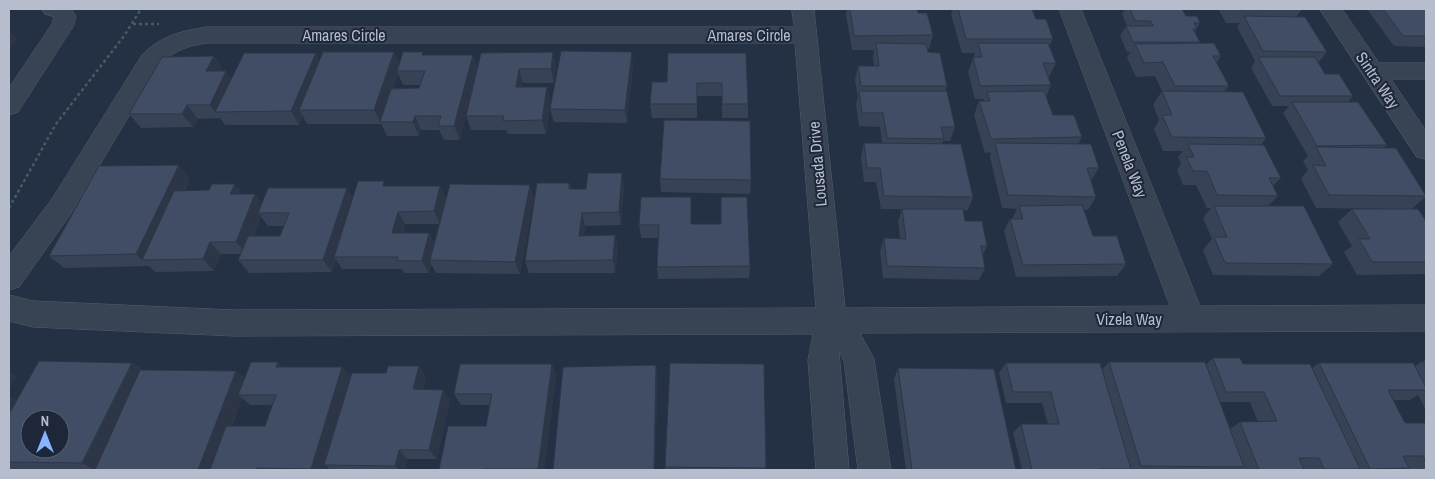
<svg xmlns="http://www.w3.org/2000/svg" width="1435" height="479" font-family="'Archivo Narrow',sans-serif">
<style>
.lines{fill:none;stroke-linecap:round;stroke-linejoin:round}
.minor-casing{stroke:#545d6d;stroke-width:1}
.path{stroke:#445d61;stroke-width:2.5;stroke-dasharray:3 3;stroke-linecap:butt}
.minor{fill:#384353;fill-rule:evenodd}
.wall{fill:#374256;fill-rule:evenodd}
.shaded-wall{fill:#2d3646}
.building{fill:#404d64;stroke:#2d3646;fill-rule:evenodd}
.labels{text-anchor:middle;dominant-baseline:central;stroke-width:4;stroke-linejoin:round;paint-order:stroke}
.street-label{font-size:16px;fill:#b6becd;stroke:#1d2739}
</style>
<rect width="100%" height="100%" fill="#243044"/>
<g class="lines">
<g class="minor-casing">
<g id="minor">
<path d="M42,9h29l5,7 -2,9 -56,87 -9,3v-27l43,-64 2,-7 -9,-3z"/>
<path d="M792,9h22l31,299 325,-2 -111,-297h22l119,297 226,-1v26l-566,2 14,26 17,111h-33l-14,-109 -5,-10 10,119h-33l-8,-110 5,-26 -579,2 -201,-9 -24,-6v-26l24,6 201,9 582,-2 -21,-265h-588c-21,3 -34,8 -49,24l-88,148 -51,72 -10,3v-34l43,-57 90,-144c18,-19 39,-24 65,-28h587z"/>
<path d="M1320,9h22l37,54h47v16h-35l35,52v28l-9,-2z"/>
</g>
</g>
<g class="path">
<path d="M133,24h26"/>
<path d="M9,208l47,-84 68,-88 17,-27"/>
</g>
<use href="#minor" class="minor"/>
</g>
<g class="wall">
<path d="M843,9h74l1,4 15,22 -4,14h-1v3l19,34 -2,5 10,36 -5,14h-7l-1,3 31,53 -5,13h-5l2,11 22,25 -4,9 2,13 -6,12 -96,-2 -3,-27 4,-13 16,1 -2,-18 4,-12h-21l-5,-27h-12l-3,-25 3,-14h18l-2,-16 -21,-1 -3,-22 2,-6 -3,-18 3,-14h16l-1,-9 1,-7h-22l-6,-35 1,-6z"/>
<path d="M953,9h79l4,10 17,20 -4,7 7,17 -7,14h-1l3,8 -5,12 7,18 29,22 -4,7 21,24 -8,12 5,17 -8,13 -4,-1 9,27 33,28 -9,12 -101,1 -12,-46 6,-12h2l5,-10 -15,-1 -12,-51 1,-5 -6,1 -11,-38 5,-14h4l1,-2h-9l-7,-27 7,-19h-13l-11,-39z"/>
<path d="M1125,9h57l4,7 14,7 -5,9 5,10 -1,1 22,13 -4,7 12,23 -5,6 42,46 -5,7 20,33 -8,8 5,10 -10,10 65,58 -14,12 -106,-1 -10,-25 9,-11 -9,-21 8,-10h-4l-11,-23h-13l-6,-15 4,-6 -3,-7 5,-6h-20l-9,-22 5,-9 -6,-15 9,-14 -7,-15 -19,1 -9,-19 3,-6h-3l-7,-16 6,-10h1l-5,-12z"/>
<path d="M1208,9h94l-6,8 31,35 -9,11 7,11 28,22 -5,6 39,43 -3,3 42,48 -14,13 14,12v53l-69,1 -13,-23 8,-6 -14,-24 14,-13h38l-74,-1 -15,-29 7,-9 -5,-9 5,-5 -25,-43 6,-7h-17l-21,-38 4,-7 -18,-34 3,-4h-14l-8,-14z"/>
<path d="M1367,9h59v36l-1,2 -31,-1z"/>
<path d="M394,52l5,11 25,-8h49l4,13 76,-16 3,14 -2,17h-31l-1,4h25l4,14 -5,33h-38l-2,-4h-35l-5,-14 7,-31 -13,55h-16l-5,-10h-18l-2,6h-32l-6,-12h-74l-4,-8 -4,9h-74l-5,-7 -22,1 -5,8 -52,1 -12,-14 85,-58 9,14v1l8,8 85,-26 4,8zM398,74l5,11h17l-1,3h-26z"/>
<path d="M746,53l2,51v14h-26v-22h-25v22h-45l-2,-14 17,-22z"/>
<path d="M633,66l-6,57 -73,-1 -4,-13z"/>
<path d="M190,178l-5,13 58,3 19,9 91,-5 34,-12h53l6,13 88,-1 -14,76 -84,-1 -5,-9 -2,9h-25l-2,-4h-60l-6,-9 -4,12 -83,1 -11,-13 3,-6h-20l-7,17 -59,1 -6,-6 -85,2 -15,-12zM261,217l7,9h16l-4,10h-26zM405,224h34l-5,19 -5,-10h-26z"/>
<path d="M660,179l91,1 -1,14 -89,-2z"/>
<path d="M569,183l2,6h15l38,-3 -3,39 -36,1 -1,10 31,-1 3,13 -3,25h-86l-4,-12z"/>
<path d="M691,197v27l59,42 -1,12 -91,1 -1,-12 1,-29h-17l-2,-13z"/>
<path d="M1213,358l30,6 69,4 7,-5 96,3 8,-5h3v49l-8,-15 -8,5h-17l12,23h21v47h-19l-1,-1 -1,1h-164l-1,-1 -1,1h-217l-9,-37 8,-9h27l-6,-21h-36l-7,-30 7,-10 96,7 7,-8 97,3zM1220,402h30l8,20h-18l-10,7z"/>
<path d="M132,363l11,7 93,1 8,7 40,-11h58l9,10h75l-3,12 27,11 -13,59h-30l-2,11h-75l-4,-4 -2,4h-315v-74l7,5zM242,398l8,7h22l-7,21h-33z"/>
<path d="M552,364l4,11 -12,95h-105l47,-44 4,-21h-29l-7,-11z"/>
<path d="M898,368l118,102h-110l-12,-91z"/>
<path d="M665,467l101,1v2h-101z"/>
</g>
<g class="shaded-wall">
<path d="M9,31l8,8 -8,11z"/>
<path d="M394,52l6,14 -3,5 1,3 -16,48h-2l-6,-12z"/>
<path d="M553,52l3,14 -2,17 -3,-14z"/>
<path d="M632,52l1,14 -6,57 -2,-13z"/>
<path d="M316,53l7,14 -24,43 4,6 -4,9 -8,-14z"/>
<path d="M473,55l4,14 -17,71 -6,-14z"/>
<path d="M214,56l9,14 -7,15 -10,-14z"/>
<path d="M519,69l4,14 -3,18 -4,-14z"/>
<path d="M226,71l9,14 -20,27 5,7 -10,-14z"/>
<path d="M547,87l4,14 -5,33 -4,-14z"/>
<path d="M187,105l11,14 -5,8 -11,-13z"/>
<path d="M415,116l6,14 -2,6 -6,-14z"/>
<path d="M179,165l11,13 -37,81 -11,1 -6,-6z"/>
<path d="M622,173l2,13 -3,39 -2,-13z"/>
<path d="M235,184l10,13 -15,-3z"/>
<path d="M530,185l4,13 -14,76 -5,-12z"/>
<path d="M440,186l6,13 -6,25 -6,-13z"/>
<path d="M347,188l8,13 -21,56 2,3 -4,12 -9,-12z"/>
<path d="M255,194l10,13 -7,6 3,4 -14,37 -11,-12z"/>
<path d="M398,212l7,12 -6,22 -7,-13z"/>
<path d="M582,213l3,13 -3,22 -3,-12z"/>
<path d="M429,233l6,13 -5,14 1,4 -2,9 -7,-12z"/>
<path d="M615,235l3,13 -3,25 -2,-13z"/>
<path d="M210,242l11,12 -7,17 -11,-12z"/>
<path d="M278,362l11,10 -13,-5z"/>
<path d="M132,363l15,10 -52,97 -13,-7z"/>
<path d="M552,364l4,11 -12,95h-5l-1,-1z"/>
<path d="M656,365l2,11 -3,94h-1z"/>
<path d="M419,366l7,11 -5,23 -8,-11z"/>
<path d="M342,367l10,11 -28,87 2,1 -2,4h-11l-2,-1z"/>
<path d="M9,371l8,5 -8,15z"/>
<path d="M236,371l12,11 -10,13 4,3 -27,72h-17z"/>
<path d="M443,390l7,10 -13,59 -8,-9z"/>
<path d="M9,396l16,9 -16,28z"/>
<path d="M399,450l8,9 -2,11h-5l-5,-4z"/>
</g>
<g class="building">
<path d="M850,9h67l1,4h9l6,22 -79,1z"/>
<path d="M958,9h74l4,10h10l7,20h-87z"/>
<path d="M1130,9h52l4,7h11l3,7h-6l3,6h-4l7,13h-67l-7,-16h27l-2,-5h-16z"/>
<path d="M1383,9h43v27h-23z"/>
<path d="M1244,16l61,1 22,35 -64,-1z"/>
<path d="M876,43l50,1 2,8 12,1 7,33h-86l-3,-20h21z"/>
<path d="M978,43h70l8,20h-13l8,22 -71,1 -7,-29h9z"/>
<path d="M1214,43l7,13h-8l16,30h-54l-12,-24 -19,1 -9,-19z"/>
<path d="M561,51l71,1 -7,58 -75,-1z"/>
<path d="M323,52h71l-20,58h-75z"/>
<path d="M403,52h20l-1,3h51l-19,71h-16l3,-10h-26l-2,6h-33l11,-33 28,-1 6,-17h-28z"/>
<path d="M553,52l-2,17h-32l-3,18h31l-5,33 -39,1 1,-5h-38l15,-63z"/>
<path d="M244,53h72l-25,58 -76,1z"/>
<path d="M668,53h78l2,51h-26v-21h-25v21h-47l2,-22h15z"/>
<path d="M214,56l-8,15h20l-16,34h-23l-5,9h-53l33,-57z"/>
<path d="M1258,57h57l10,17h14l14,22h-73z"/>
<path d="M859,91h88l8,36h-14l3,12 -57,-1 -4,-25h-21z"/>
<path d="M1044,91l9,24h21l8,22 -91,2 -12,-38h11l-3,-9z"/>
<path d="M1162,91l81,1 23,46 -94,-1 -10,-22h10z"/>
<path d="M1292,102h66l29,43 -70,1z"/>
<path d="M664,120l86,1 1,59 -91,-1z"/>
<path d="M864,143l97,1 12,53 -89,-1 -4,-28h-13z"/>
<path d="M995,143l96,1 8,24h-12l9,29 -88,-2z"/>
<path d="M1188,144l76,1 17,33h-12l9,18 -61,-1 -10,-24h-14l-7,-14h8z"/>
<path d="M1316,147l80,1 30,48 -97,-1 -16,-30 13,1z"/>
<path d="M179,165l-43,89 -87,2 50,-90z"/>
<path d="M588,173h34l-3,39 -37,1 -3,23 36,-1 -2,25 -88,1 12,-78h32v6h17z"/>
<path d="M358,181h26l-1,5h57l-6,25 -36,1 -6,21h37l-7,28h-25l1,-4h-64z"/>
<path d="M212,184h23l-5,10h25l-19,48h-26l-7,17 -61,1 32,-69 35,-1z"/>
<path d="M450,184l80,1 -15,77 -85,-2z"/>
<path d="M268,188h79l-24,72h-85l10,-24h32l9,-23h-31z"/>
<path d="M641,197h50v27h30v-27h26l3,69 -93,1 2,-42h-20z"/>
<path d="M1082,205l11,31h24l9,28 -103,1 -13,-46h13l-4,-13z"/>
<path d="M1214,206h90l29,58 -108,-1 -11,-26h13z"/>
<path d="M902,209h61l2,12h17l5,25h-6l4,22 -98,-2 -3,-28 22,1z"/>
<path d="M1352,209h66l8,12v41h-54l-13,-23h11z"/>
<path d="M1213,358h27l3,6h67l50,105h-36l-5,-11h-20l5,12h-45l-19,-48 37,-1 -13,-29h-38z"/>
<path d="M39,361l93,2 -50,100 -73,-1v-48zM30,419h30v30h-30z"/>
<path d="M1423,361h3v6z"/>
<path d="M251,362h27l-2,5h66l-31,102 -54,-1 -1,2h-46l16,-44h39l11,-31h-38z"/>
<path d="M1109,362h96l39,105 -103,-1z"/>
<path d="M670,363l94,1 2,104 -101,-1z"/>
<path d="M1006,363h94l31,106h-32l1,1h-68l-11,-46h38l-8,-32h-38z"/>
<path d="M1319,363h94l13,24v3h-38l17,33h21v39l-3,-6h-20l6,12 -39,1z"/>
<path d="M460,364h92l-14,105h-55l-1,1h-43l9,-44h38l6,-32h-38z"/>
<path d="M656,365l-2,105h-101l10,-103z"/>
<path d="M388,366h31l-6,23 30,1 -14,60h-30l-4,16 -71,-1 28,-92h34z"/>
<path d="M898,368l96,1 22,101h-104z"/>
<path d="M140,370l96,1 -38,99h-103z"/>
</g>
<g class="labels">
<g class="street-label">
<text x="344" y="35">Amares Circle</text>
<text x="749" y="35">Amares Circle</text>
<text transform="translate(1378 80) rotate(56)">Sintra Way</text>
<text transform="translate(817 164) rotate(-95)">Lousada Drive</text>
<text transform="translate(1130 164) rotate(69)">Penela Way</text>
<text x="1129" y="319">Vizela Way</text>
</g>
</g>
<rect width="1435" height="479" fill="none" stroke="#b6becd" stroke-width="20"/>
<g transform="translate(45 434)"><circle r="24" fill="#1d2739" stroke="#5a6374"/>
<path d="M0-4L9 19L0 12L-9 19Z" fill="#89b2ff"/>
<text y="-8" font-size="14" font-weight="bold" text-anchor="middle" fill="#b6becd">N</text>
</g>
</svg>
